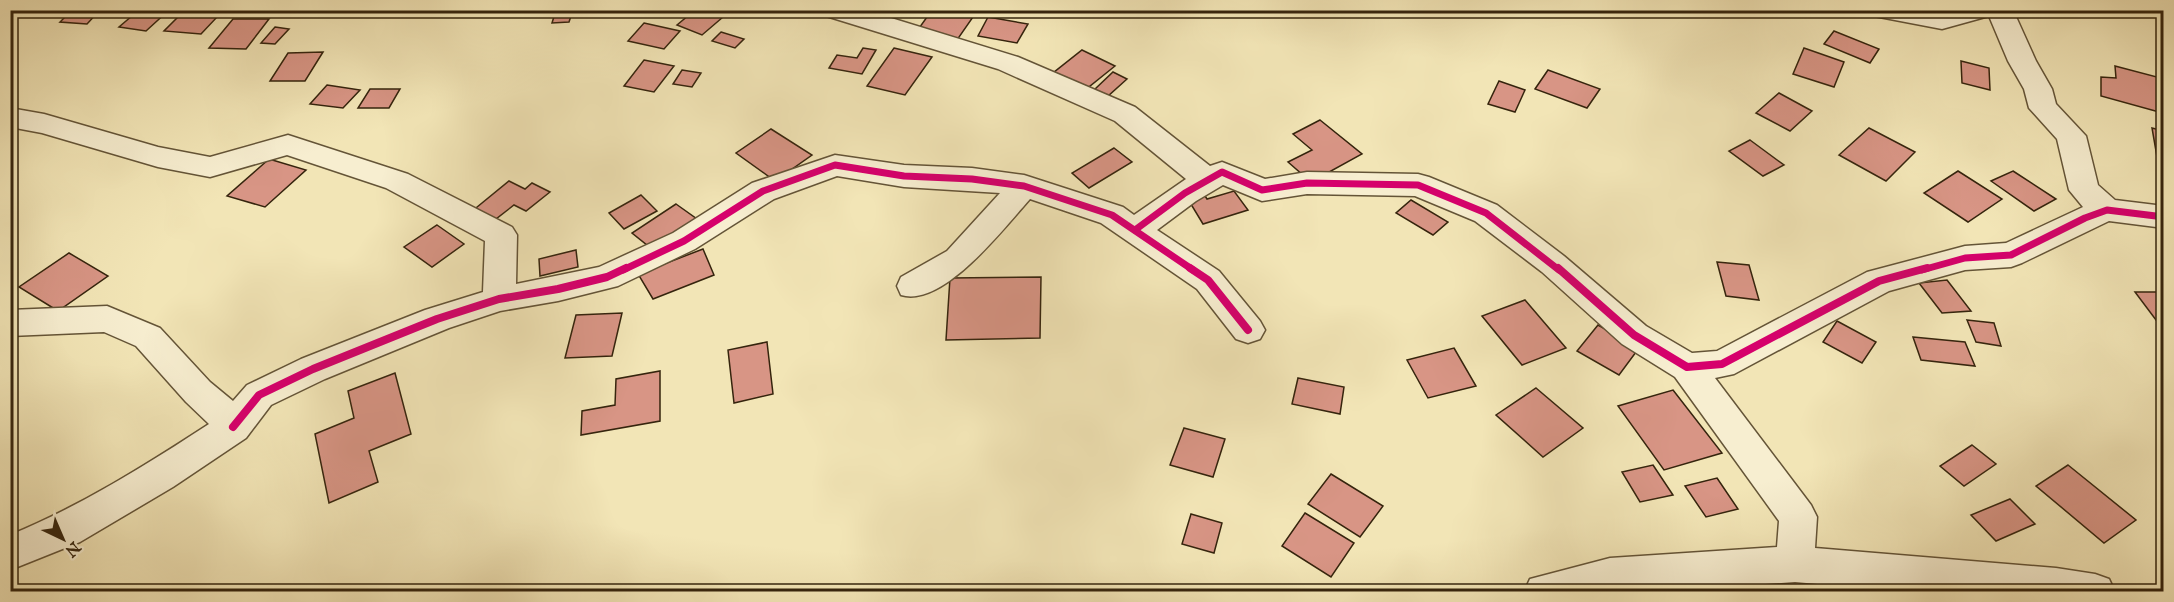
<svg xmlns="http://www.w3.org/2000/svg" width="2174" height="602" font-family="'IM FELL English',serif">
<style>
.building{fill:#d89585;stroke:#35240d;stroke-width:1.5}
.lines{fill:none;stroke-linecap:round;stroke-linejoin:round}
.street-casing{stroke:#645437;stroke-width:3}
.street{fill:#f7eed0;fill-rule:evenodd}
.cycleway-far1-casing{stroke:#f7eed0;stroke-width:10}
.cycleway-casing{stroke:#f7eed0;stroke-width:12}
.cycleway-far1{stroke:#d6006c;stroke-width:7}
.cycleway{stroke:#d6006c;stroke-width:8}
</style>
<rect width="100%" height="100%" fill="#f2e5b6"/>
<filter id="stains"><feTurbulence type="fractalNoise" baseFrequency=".00333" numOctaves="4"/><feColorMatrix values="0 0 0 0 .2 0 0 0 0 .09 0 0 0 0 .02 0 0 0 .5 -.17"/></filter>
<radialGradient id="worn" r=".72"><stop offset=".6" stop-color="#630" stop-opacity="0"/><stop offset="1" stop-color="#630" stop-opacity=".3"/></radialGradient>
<g class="building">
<path d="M72,10h28l-13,14 -27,-2z"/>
<path d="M139,10h30l-23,21 -27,-4z"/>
<path d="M556,10h17l-4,12 -17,1z"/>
<path d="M580,10h34l-1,4 -34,2z"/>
<path d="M695,10h11l17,7 -21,18 -25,-10z"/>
<path d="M932,10h15l26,7 -16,23 -40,-9z"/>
<path d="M2089,10h26l2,7 -28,-6z"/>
<path d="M181,14l37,2 -17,18 -37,-3z"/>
<path d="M988,17l40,7 -11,19 -39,-7z"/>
<path d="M233,19h36l-23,30 -37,-1z"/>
<path d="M644,23l36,8 -16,18 -36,-8z"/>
<path d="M275,27l14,2 -14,15 -14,-1z"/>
<path d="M1834,31l45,18 -9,14 -46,-19z"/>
<path d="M721,32l23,7 -9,9 -23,-7z"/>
<path d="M863,48l13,2 -14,24 -33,-6 8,-13 20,3z"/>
<path d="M894,48l38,9 -27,38 -38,-9z"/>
<path d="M1804,48l40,14 -10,25 -41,-13z"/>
<path d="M1082,50l33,16 -30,24 -32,-17z"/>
<path d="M323,52l-18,29h-35l18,-28z"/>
<path d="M644,60l30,6 -20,26 -30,-6z"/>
<path d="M1961,61l28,7 1,22 -28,-7z"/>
<path d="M2115,66l42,11 2,35 -58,-16v-19l15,1z"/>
<path d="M682,70l19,3 -9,14 -19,-3z"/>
<path d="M1548,70l52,19 -13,19 -52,-19z"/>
<path d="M1113,72l14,7 -19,17 -14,-6z"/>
<path d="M1499,81l26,9 -10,22 -27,-8z"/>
<path d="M327,85l33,5 -17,18 -33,-4z"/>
<path d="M370,89h30l-11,19h-31z"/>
<path d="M1779,93l33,18 -22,20 -34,-18z"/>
<path d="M1320,120l42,34 -51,28 -23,-20 24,-12 -19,-16z"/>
<path d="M1869,128l46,24 -29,29 -47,-26z"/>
<path d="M2152,128l12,3v28l-7,-2z"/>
<path d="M771,129l41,26 -37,26 -39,-28z"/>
<path d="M1750,140l34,25 -21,11 -34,-25z"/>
<path d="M1114,148l18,14 -43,26 -17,-15z"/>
<path d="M269,159l37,11 -41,37 -38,-11z"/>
<path d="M1958,171l44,28 -34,23 -44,-29z"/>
<path d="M2013,171l43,28 -22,12 -43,-30z"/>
<path d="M509,181l16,8 7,-6 18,9 -24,19 -12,-6 -22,17 -21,-10z"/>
<path d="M1202,191l5,8 27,-8 14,19 -45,14 -17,-28z"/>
<path d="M641,195l16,16 -33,18 -15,-16z"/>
<path d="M1411,200l37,22 -15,13 -37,-22z"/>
<path d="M676,204l21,15 -45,30 -20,-16z"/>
<path d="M437,225l27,19 -32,23 -28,-20z"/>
<path d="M703,249l11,26 -61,24 -15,-25z"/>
<path d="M576,250l2,17 -38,9 -1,-17z"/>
<path d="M69,253l39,23 -50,35 -39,-24z"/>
<path d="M1717,262l32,3 10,35 -33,-4z"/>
<path d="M1041,277l-1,61 -94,2 4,-62z"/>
<path d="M1947,280l24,31 -29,2 -23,-30z"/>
<path d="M2135,292h29v36h-2z"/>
<path d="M1525,300l41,48 -44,17 -40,-49z"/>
<path d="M622,313l-10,43 -47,2 11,-43z"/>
<path d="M1967,320l27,3 7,23 -25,-4z"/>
<path d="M1837,321l39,21 -14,21 -39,-21z"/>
<path d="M1598,325l41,23 -20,27 -42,-24z"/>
<path d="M1913,337l52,5 10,24 -54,-6z"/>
<path d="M767,342l6,52 -39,9 -6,-53z"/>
<path d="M1454,348l22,38 -48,12 -21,-38z"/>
<path d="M660,371v50l-79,14 1,-24 33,-6 1,-26z"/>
<path d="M395,373l16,61 -42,17 9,31 -49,21 -14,-69 39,-16 -6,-27z"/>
<path d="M1298,378l46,9 -4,27 -48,-10z"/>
<path d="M1536,388l47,40 -40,29 -47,-42z"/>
<path d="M1673,390l49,63 -58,17 -46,-64z"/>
<path d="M1184,428l41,11 -12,38 -43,-12z"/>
<path d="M1972,445l24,19 -32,22 -24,-20z"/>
<path d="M1653,465l20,30 -33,7 -18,-30z"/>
<path d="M2068,465l68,55 -32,23 -68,-57z"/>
<path d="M1331,474l52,32 -23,31 -52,-33z"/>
<path d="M1717,478l21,31 -32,8 -21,-31z"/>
<path d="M2010,499l25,25 -39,17 -25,-26z"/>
<path d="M1305,513l49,30 -23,34 -49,-31z"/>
<path d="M1191,514l31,9 -8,30 -32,-9z"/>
<path d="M473,585l-2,7h-76l2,-5z"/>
</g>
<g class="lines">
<g class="street-casing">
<path id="street" d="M822,10h43l153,47 117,50 75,59 12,-4 43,17 42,-7 111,2 11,3 68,28 67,51 82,70 46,27 25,-2 150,-79 98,-26 41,-3 77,-36 -14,-17 -12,-51 -28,-31 -5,-19 -16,-28 -19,-45 -47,13 -68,-13 -4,-6h59l13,3 8,-3h63l23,51 16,28 4,15 30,32 12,49 17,15 49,6v22l-55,-7 -87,42 -11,4 -46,3 -76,21 -155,83 -19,4 96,127 6,12 -2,31 241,20 39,6 14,5 6,13h-207l-113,-10 -147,10h-124l6,-13 80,-21 167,-11 2,-26 -104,-144 -53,-33 -80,-72 -67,-51 -60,-25 -108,-2 -45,7 -39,-16 -27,16 -39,29 62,41 41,50 5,9 -5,9 -12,4 -12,-4 -39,-50 -96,-66 -71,-24c-26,29 -87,109 -129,96l-4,-9 4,-9 46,-26 53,-58 -96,-6 -67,-11 -63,23 -79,50 -77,37 -60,15 -58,10 -51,17 -124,51 -54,26 -25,33 -73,49 -93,55 -70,28v-35c71,-29 136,-70 199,-111l-23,-22 -50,-56 -32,-14 -94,4v-26l97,-4 53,22 50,54 23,19 14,-16 54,-26 124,-49 58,-18 2,-51 -99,-53 -99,-33 -77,22 -52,-10 -116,-34 -32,-6v-19l34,6 114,33 52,10 78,-22 120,39 104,53 5,8 -1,49 83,-17 74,-34 79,-50 83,-28 69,10 68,3 52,7 99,32 11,8 52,-36 -71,-58 -117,-52 -172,-53z"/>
</g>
<use href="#street" class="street"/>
<g class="cycleway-far1-casing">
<g id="cycleway-far1">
<path d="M1135,230l50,-37 37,-21 40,18 45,-7 111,2 68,28 73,57"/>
<path d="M623,270l61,-29 79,-50 72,-26 69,11 68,3 52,7 88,29 81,55"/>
<path d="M1922,270l43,-12 46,-3 74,-37 22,-8 57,7"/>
</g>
</g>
<g class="cycleway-casing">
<g id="cycleway">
<path d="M1190,268l18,12 40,50"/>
<path d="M1558,268l76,67 53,32 35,-3 157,-83 48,-13"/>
<path d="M233,427l26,-32 54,-26 124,-50 62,-20 59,-10 49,-12 19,-9"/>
</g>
</g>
<use href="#cycleway-far1" class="cycleway-far1"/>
<use href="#cycleway" class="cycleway"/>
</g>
<rect width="2174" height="602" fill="none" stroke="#f2e5b6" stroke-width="36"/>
<rect x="12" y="12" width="2150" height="578" fill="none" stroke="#35240d" stroke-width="3"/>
<rect x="18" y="18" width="2138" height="566" fill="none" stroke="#35240d" stroke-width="1.5"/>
<g transform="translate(63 539) rotate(136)" stroke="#f7eed0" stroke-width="4.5" paint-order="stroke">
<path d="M0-4.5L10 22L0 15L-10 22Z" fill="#35240d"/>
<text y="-9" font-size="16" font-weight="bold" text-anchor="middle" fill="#35240d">N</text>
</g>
<rect width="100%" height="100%" filter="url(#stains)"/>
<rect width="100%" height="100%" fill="url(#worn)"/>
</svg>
